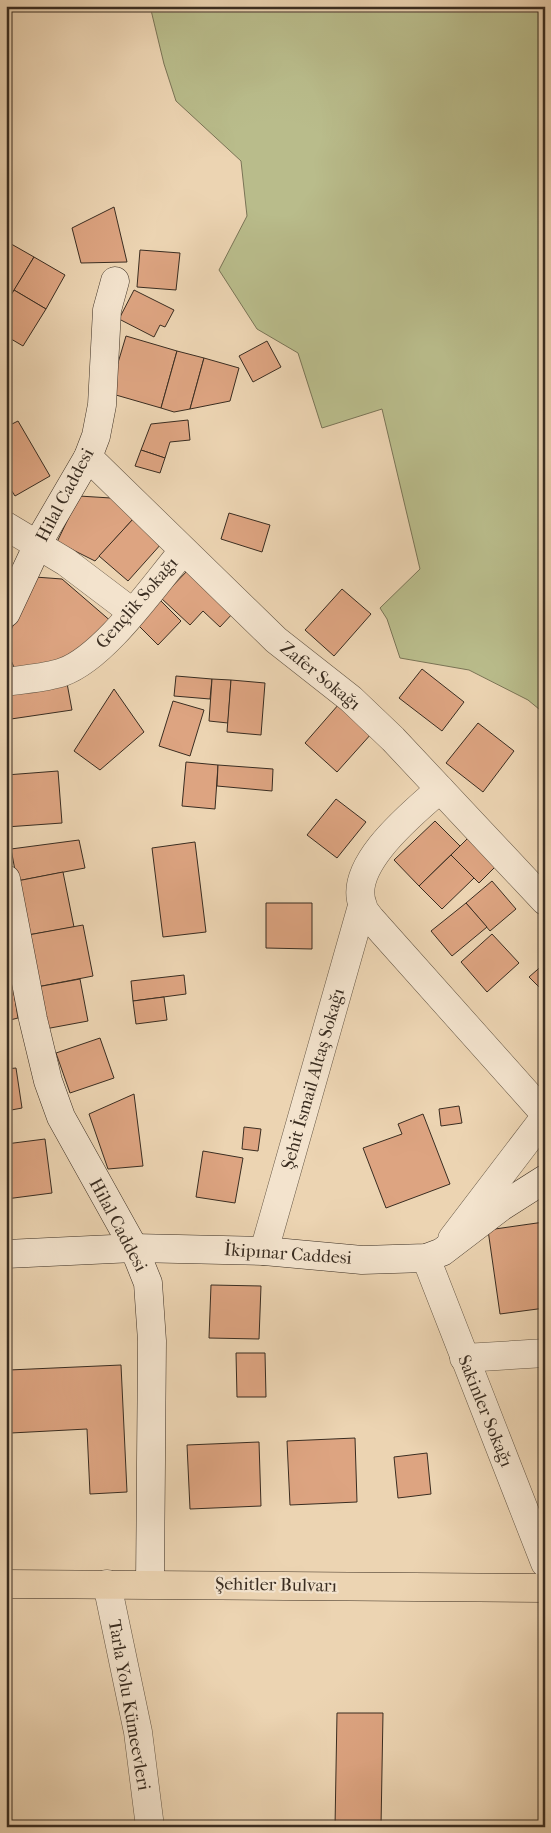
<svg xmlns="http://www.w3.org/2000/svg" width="551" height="1833" font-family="'IM FELL French Canon',serif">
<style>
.green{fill:#b9bc8b;stroke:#7a7456}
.building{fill:#dda481;stroke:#3a2d21}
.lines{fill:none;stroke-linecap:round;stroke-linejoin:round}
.street-casing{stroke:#665745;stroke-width:29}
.secondary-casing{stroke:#3a2d21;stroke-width:29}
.primary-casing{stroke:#3a2d21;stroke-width:29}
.street{stroke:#f3e3cd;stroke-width:28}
.secondary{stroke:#f3e3cd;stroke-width:28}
.primary{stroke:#ecd4b2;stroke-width:28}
.labels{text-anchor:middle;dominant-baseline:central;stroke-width:4.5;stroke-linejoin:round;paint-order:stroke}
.street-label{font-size:18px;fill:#3a2d21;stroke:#f3e3cd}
</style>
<rect width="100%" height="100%" fill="#ecd4b2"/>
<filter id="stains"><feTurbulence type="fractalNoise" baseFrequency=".004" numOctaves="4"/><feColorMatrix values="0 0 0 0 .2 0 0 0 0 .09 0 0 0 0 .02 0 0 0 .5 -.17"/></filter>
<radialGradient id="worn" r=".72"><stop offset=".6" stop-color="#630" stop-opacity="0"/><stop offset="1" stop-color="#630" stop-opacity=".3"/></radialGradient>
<path class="green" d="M150,6h395v708l-17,-14 -59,-30 -69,-12 -13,-39 -7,-11 40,-39 -38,-160 -60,19 -24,-75 -41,-24 -38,-59 28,-54 -6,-55 -65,-60 -12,-37z"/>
<g class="building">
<path d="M114,207l13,55 -46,1 -9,-35z"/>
<path d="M6,241l28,16 -28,47z"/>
<path d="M140,250l40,3 -4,37 -39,-3z"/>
<path d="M34,257l31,18 -19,34 -32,-19z"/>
<path d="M14,290l32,19 -23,37 -17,-10v-32z"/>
<path d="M134,290l40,20 -9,17 -5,-2 -6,12 -35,-18z"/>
<path d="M126,336l51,15 -16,57 -52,-15z"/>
<path d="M267,341l14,26 -28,15 -14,-26z"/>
<path d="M177,351l27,7 -14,51 -16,3 -13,-4z"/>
<path d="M204,358l35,10 -9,33 -40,8z"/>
<path d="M188,420l2,20 -20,2 -5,16 -24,-8 10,-26z"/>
<path d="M18,421l32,55 -35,20 -9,-14v-55z"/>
<path d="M141,450l24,8 -5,15 -25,-7z"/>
<path d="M79,496l32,2 23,20 -39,43 -38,-19z"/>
<path d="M229,513l41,12 -8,27 -41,-13z"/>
<path d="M134,518l28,25 -34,38 -29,-25z"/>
<path d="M189,569l45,43 -14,15 -17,-16 -13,14 -29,-27z"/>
<path d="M35,577l27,2 51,44 -51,42 -47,5 -9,-22v-7z"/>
<path d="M342,589l29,25 -37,42 -29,-26z"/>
<path d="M160,600l21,21 -23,24 -21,-21z"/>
<path d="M422,669l42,33 -22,29 -43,-33z"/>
<path d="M176,676l36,3 -2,20 -36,-3z"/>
<path d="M66,678l6,32 -61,9 -5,-24z"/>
<path d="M212,679l19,1 -3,43 -19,-2z"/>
<path d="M231,680l34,3 -4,52 -34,-3z"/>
<path d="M114,689l30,43 -44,38 -26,-19z"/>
<path d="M173,701l31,9 -14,46 -31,-10z"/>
<path d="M339,704l33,29 -35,39 -32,-29z"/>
<path d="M478,723l36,28 -31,41 -37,-29z"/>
<path d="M186,762l32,3 -3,44 -33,-3z"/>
<path d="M218,765l55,4 -1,22 -55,-5z"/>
<path d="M58,771l4,52 -56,4v-52z"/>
<path d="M336,799l30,23 -29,36 -30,-23z"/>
<path d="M435,821l25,25 -41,40 -25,-26z"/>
<path d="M468,838l28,28 -17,17 -28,-28z"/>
<path d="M79,840l6,28 -68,13 -6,-32z"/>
<path d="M195,842l11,90 -43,5 -11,-89z"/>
<path d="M451,855l23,23 -32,31 -23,-23z"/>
<path d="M63,872l11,55 -46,8 -11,-54z"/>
<path d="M492,881l24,28 -26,22 -24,-28z"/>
<path d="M266,903h46v46l-46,-1z"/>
<path d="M466,903l21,24 -35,29 -21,-25z"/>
<path d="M83,925l10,51 -56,11 -9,-52z"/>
<path d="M492,934l27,29 -32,29 -26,-30z"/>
<path d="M6,963h3l9,55 -12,3z"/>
<path d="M545,963v30l-16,-16z"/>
<path d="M184,975l2,19 -53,7 -2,-20z"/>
<path d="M80,979l8,42 -43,8 -8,-42z"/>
<path d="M164,997l3,23 -31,4 -3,-23z"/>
<path d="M100,1038l14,40 -44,15 -14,-40z"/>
<path d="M16,1068l6,40 -16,3v-42z"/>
<path d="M134,1094l9,72 -35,3 -19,-55z"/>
<path d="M459,1106l3,17 -21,3 -2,-17z"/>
<path d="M423,1114l27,70 -64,24 -23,-60 39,-14 -4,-10z"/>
<path d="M244,1127l17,2 -3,22 -16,-2z"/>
<path d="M45,1139l7,54 -46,6v-55z"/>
<path d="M203,1151l40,7 -8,45 -39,-6z"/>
<path d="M544,1222l1,86 -45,6 -12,-84z"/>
<path d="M211,1285l50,1 -2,53 -50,-1z"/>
<path d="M236,1353h29l1,44h-29z"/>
<path d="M121,1365l6,127 -37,2 -3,-65 -76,4 -2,-63z"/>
<path d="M355,1438l2,64 -67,3 -3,-64z"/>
<path d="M259,1442l2,64 -71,3 -3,-64z"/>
<path d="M427,1453l4,41 -33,4 -4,-41z"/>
<path d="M337,1713h46l-2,114h-46z"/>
</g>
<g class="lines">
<g class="street-casing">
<g id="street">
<path d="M88,457l188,183 75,59 42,40 152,162"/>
<path d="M6,526l60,36 66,50"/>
<path d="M6,682c18,-3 40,-4 57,-10 42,-15 91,-87 120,-121"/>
<path d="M440,789c-26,23 -94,77 -77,117 1,5 5,9 8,13l174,195"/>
<path d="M452,1239l93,-122"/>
<path d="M264,1251l98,-345"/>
<path d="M426,1258l119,305"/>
<path d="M464,1358l81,-5"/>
<path d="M107,1584l31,148 12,95"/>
</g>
</g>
<g class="secondary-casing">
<g id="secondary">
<path d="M6,613l36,-77 46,-79 8,-21 6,-31 5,-95 8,-29"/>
<path d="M6,879l27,140 15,62 13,36 73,131 14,35 4,58 -2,243"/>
<path d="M6,1254l128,-6 130,3 98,9 64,-2 16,-6 59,-45 44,-28"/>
</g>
</g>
<g class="primary-casing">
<path id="primary" d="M6,1584l539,4"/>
</g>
<use href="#street" class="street"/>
<use href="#secondary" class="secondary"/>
<use href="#primary" class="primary"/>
</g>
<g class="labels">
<g class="street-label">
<text transform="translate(65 495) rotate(-62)">Hilal Caddesi</text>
<text transform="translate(137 603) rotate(-49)">Gençlik Sokağı</text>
<text transform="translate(320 676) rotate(39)">Zafer Sokağı</text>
<text transform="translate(313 1079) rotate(-74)">Şehit İsmail Altaş Sokağı</text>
<text transform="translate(118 1225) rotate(62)">Hilal Caddesi</text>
<text transform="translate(288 1254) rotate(4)">İkipınar Caddesi</text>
<text transform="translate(485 1411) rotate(68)">Sakinler Sokağı</text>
<text transform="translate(276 1585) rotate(1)">Şehitler Bulvarı</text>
<text transform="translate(129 1705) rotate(80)">Tarla Yolu Kümeevleri</text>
</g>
</g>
<rect width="551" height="1833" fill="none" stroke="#ecd4b2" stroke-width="25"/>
<rect x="8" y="8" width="536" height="1818" fill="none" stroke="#3a2d21" stroke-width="2.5"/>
<rect x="12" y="12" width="526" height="1808" fill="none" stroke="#3a2d21"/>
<rect width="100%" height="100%" filter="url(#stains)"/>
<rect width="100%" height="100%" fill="url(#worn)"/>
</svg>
